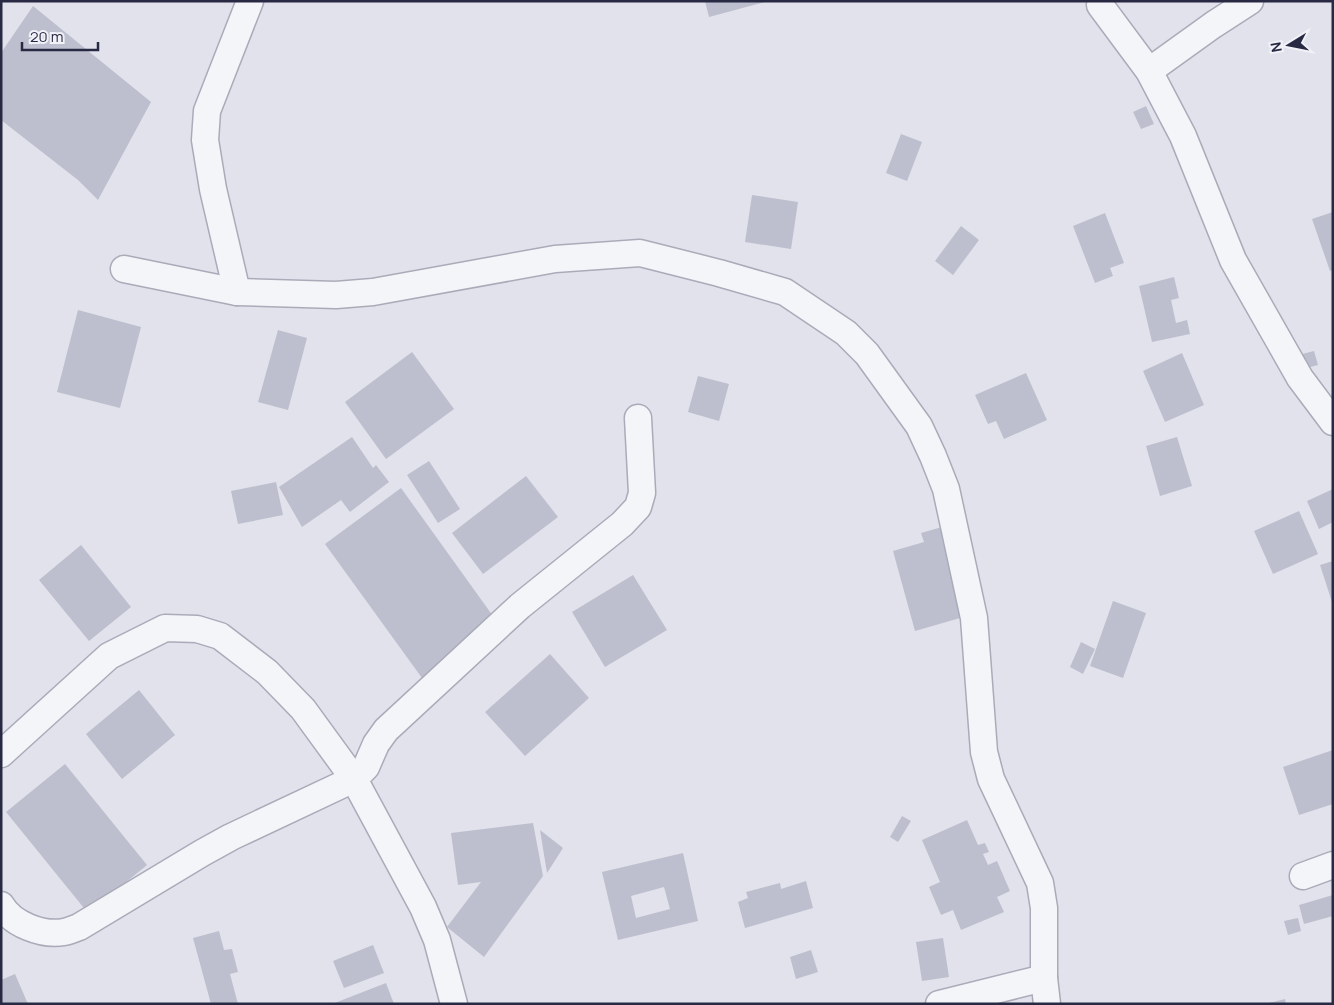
<svg xmlns="http://www.w3.org/2000/svg" width="1334" height="1005" font-family="Manrope,sans-serif">
<style>
.building{fill:#bebfce;fill-rule:evenodd}
.lines{fill:none;stroke-linecap:round;stroke-linejoin:round}
.minor-casing{stroke:#aaabb9;stroke-width:29}
.minor{stroke:#f4f5f9;stroke-width:26}
</style>
<rect width="100%" height="100%" fill="#e1e2eb"/>
<g class="building">
<path d="M705,1h60v1l-56,15z"/>
<path d="M33,6l118,96 -53,98 -20,-20 -77,-60v-67z"/>
<path d="M1146,106l8,18 -13,5 -8,-17z"/>
<path d="M901,134l21,8 -15,39 -21,-8z"/>
<path d="M752,195l46,7 -7,47 -46,-7z"/>
<path d="M1333,212v58l-3,1 -18,-52z"/>
<path d="M1105,213l19,50 -14,5 3,8 -18,7 -22,-57z"/>
<path d="M961,226l18,14 -26,35 -18,-14z"/>
<path d="M1174,277l5,21 -8,2 5,23 11,-3 3,14 -38,8 -13,-56z"/>
<path d="M78,310l63,17 -21,81 -63,-16z"/>
<path d="M278,330l29,8 -19,72 -30,-8z"/>
<path d="M1314,351l4,14 -12,3 -4,-14z"/>
<path d="M412,352l42,57 -68,50 -41,-57z"/>
<path d="M1182,353l22,52 -39,17 -22,-51z"/>
<path d="M1026,373l21,47 -43,19 -8,-18 -8,3 -13,-29z"/>
<path d="M698,376l31,8 -10,37 -31,-9z"/>
<path d="M352,437l21,31 3,-3 13,17 -39,30 -9,-12 -39,27 -23,-40z"/>
<path d="M1177,437l15,49 -32,10 -14,-50z"/>
<path d="M429,461l31,48 -22,14 -31,-48z"/>
<path d="M526,476l32,41 -75,57 -31,-41z"/>
<path d="M276,482l7,33 -45,9 -7,-33z"/>
<path d="M401,488l97,135 -76,55 -97,-134z"/>
<path d="M1333,489v33l-14,7 -12,-28z"/>
<path d="M1299,511l19,43 -45,20 -19,-43z"/>
<path d="M942,527l25,89 -52,15 -22,-80 31,-9 -3,-9z"/>
<path d="M81,545l50,62 -42,34 -50,-61z"/>
<path d="M1333,561v41h-1l-12,-37z"/>
<path d="M633,575l34,55 -62,37 -33,-55z"/>
<path d="M1113,601l33,12 -23,65 -33,-12z"/>
<path d="M1081,642l14,7 -12,25 -13,-7z"/>
<path d="M550,654l39,44 -64,58 -40,-44z"/>
<path d="M139,690l36,45 -53,44 -36,-45z"/>
<path d="M1333,750v54l-34,11 -16,-48z"/>
<path d="M65,764l82,101 -59,48 -82,-101z"/>
<path d="M902,816l9,5 -13,21 -8,-5z"/>
<path d="M967,820l11,25 7,-2 4,9 -6,2 5,11 9,-4 13,30 -13,6 7,15 -43,18 -8,-20 -12,5 -12,-28 11,-5 -18,-42z"/>
<path d="M533,823l10,53 -59,81 -37,-30 34,-45 -23,3 -7,-52z"/>
<path d="M540,830l23,18 -16,25z"/>
<path d="M683,853l15,68 -80,19 -16,-68zM664,887l6,22 -34,9 -5,-22z"/>
<path d="M806,881l7,27 -68,20 -7,-26 10,-4 -2,-6 34,-9 1,6z"/>
<path d="M1333,895v21l-29,8 -5,-19z"/>
<path d="M1298,918l3,13 -13,4 -4,-14z"/>
<path d="M219,931l5,19 8,-1 6,23 -8,2 8,30h-27l-18,-66z"/>
<path d="M943,938l6,39 -27,4 -6,-39z"/>
<path d="M373,945l11,28 -40,15 -11,-27z"/>
<path d="M811,950l7,22 -22,7 -6,-22z"/>
<path d="M15,974l13,30h-27v-24z"/>
<path d="M386,983l8,21h-62z"/>
<path d="M1285,999l1,5h-17v-1z"/>
</g>
<g class="lines">
<g class="minor-casing">
<g id="minor">
<path d="M1100,5l49,66 34,65 50,124 67,118 33,44"/>
<path d="M1149,71l64,-46 37,-24"/>
<path d="M124,269l113,23 99,3 37,-3 182,-33 85,-6 79,20 66,19 61,41 21,21 52,72 14,30 13,33 28,129 10,134 7,27 49,104 4,25v70l3,26"/>
<path d="M237,292l-24,-103 -8,-49 2,-29 43,-110"/>
<path d="M1,754l108,-98 56,-28 32,1 23,7 47,36 36,37 51,70 69,128 14,33 17,64"/>
<path d="M1303,876l30,-11"/>
<path d="M1,905c11,19 41,31 63,27 5,-1 10,-3 15,-5l123,-74 29,-16 123,-58 12,-12 10,-23 10,-14 134,-124 102,-82 16,-17 4,-14 -4,-75"/>
<path d="M939,1004l105,-26"/>
</g>
</g>
<use href="#minor" class="minor"/>
</g>
<rect width="1334" height="1005" fill="none" stroke="#282a44" stroke-width="5"/>
<g transform="translate(1289 45) rotate(260)" stroke="#f1f2f8" stroke-width="4" paint-order="stroke">
<path d="M0-4L9 19L0 12L-9 19Z" fill="#282a44"/>
<text y="-8" font-size="14" font-weight="bold" text-anchor="middle" fill="#282a44">N</text>
</g>
<path d="M22 42v8h76v-8" fill="none" stroke="#282a44" stroke-width="2.5"/>
<text x="30" y="42" font-size="15" fill="#282a44" stroke="#f1f2f8" stroke-width="4" paint-order="stroke">20 m</text>
</svg>
